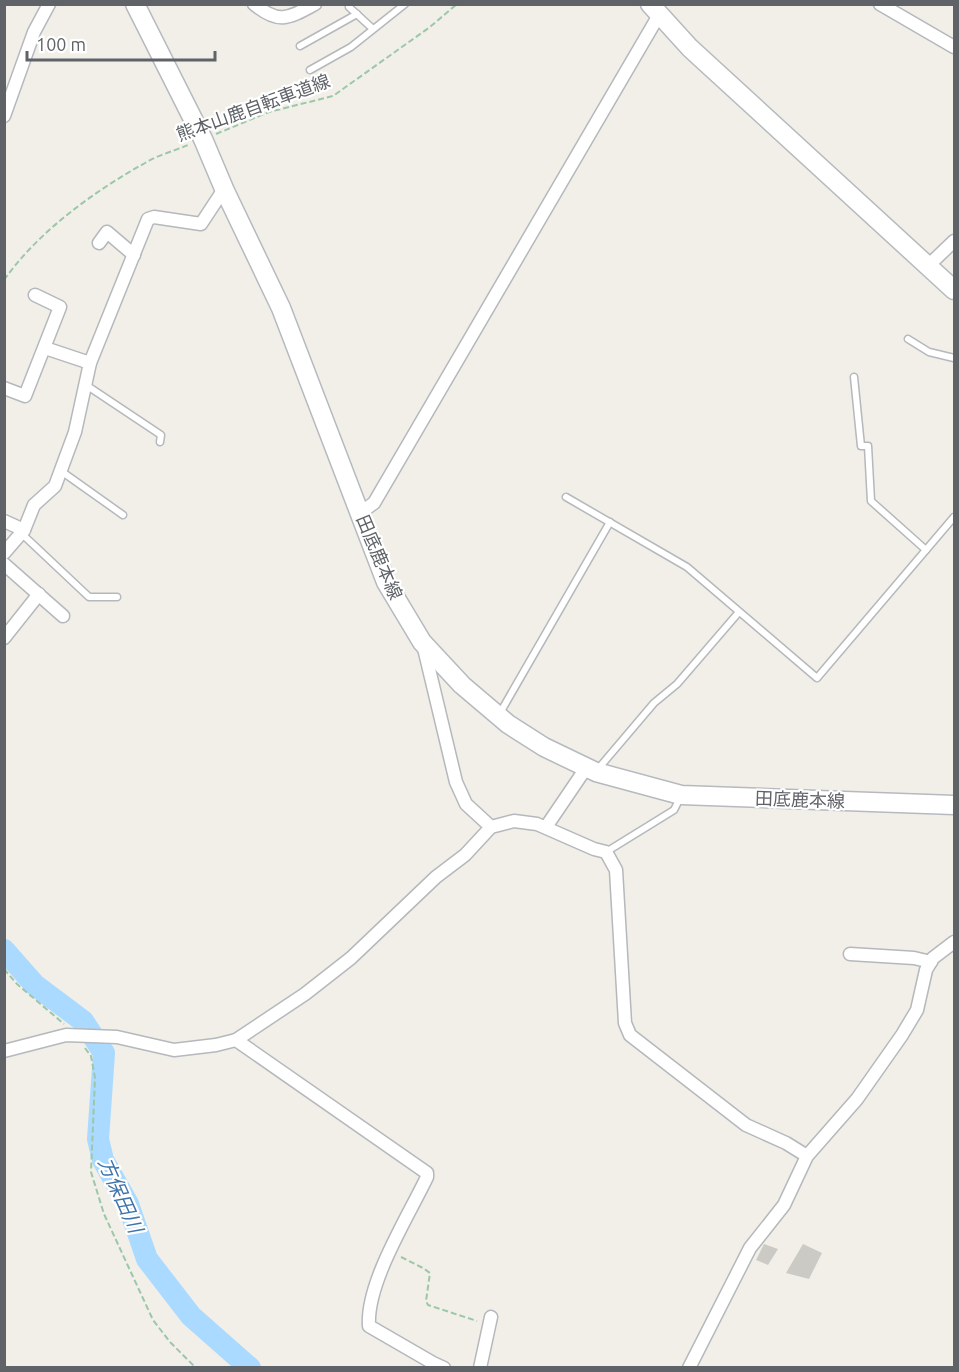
<svg xmlns="http://www.w3.org/2000/svg" width="959" height="1372" font-family="Ubuntu,'Noto Sans JP',sans-serif">
<style>
.lines{fill:none;stroke-linecap:round;stroke-linejoin:round}
.river{stroke:#aadaff;stroke-width:22}
.building{fill:#cccac5}
.lane-casing{stroke:#b5b8bc;stroke-width:9}
.street-casing{stroke:#b5b8bc;stroke-width:15}
.secondary-casing{stroke:#b6babf;stroke-width:21}
.path{stroke:#9cc7a9;stroke-width:2;stroke-dasharray:6 3;stroke-linecap:butt}
.lane{stroke:#fff;stroke-width:6}
.street{stroke:#fff;stroke-width:12}
.secondary{stroke:#fff;stroke-width:18}
.labels{text-anchor:middle;dominant-baseline:central;stroke-width:4.5;stroke-linejoin:round;paint-order:stroke}
.street-label{font-size:18px;fill:#5f6368;stroke:#fff}
.water-label{font-size:20px;font-style:italic;fill:#4174aa;stroke:#fff}
</style>
<rect width="100%" height="100%" fill="#f1efe8"/>
<g class="lines">
<path class="river" d="M4,950l31,35 48,36 21,32 -6,86 5,21 25,44 19,55 44,57 59,52"/>
</g>
<g class="building">
<path d="M764,1244l14,5 -10,16 -12,-5z"/>
<path d="M803,1244l19,9 -13,26 -23,-6z"/>
</g>
<g class="lines">
<g class="lane-casing">
<g id="lane">
<path d="M349,7l24,22"/>
<path d="M300,46l57,-32"/>
<path d="M310,70l41,-23 54,-43"/>
<path d="M908,339l21,13 25,6"/>
<path d="M854,377l7,69h7l3,55 55,49"/>
<path d="M86,385l75,50 -1,7"/>
<path d="M61,471l62,44"/>
<path d="M566,497l121,70 130,111 137,-161"/>
<path d="M21,533l68,64h28"/>
<path d="M500,713l110,-191"/>
<path d="M598,769l56,-66 23,-19 62,-72"/>
<path d="M606,852l68,-42 6,-12"/>
</g>
</g>
<g class="street-casing">
<g id="street">
<path d="M254,4c25,21 35,14 61,0"/>
<path d="M880,4l74,43"/>
<path d="M4,116l30,-84 15,-28"/>
<path d="M99,243l8,-11 27,23"/>
<path d="M928,266l26,-25"/>
<path d="M45,348l45,15"/>
<path d="M4,388l21,8 35,-89 -25,-12"/>
<path d="M360,513l14,-10 285,-488"/>
<path d="M4,521l20,9"/>
<path d="M4,553l20,-23 10,-25 21,-19 20,-54 15,-69 58,-144 6,-2 47,7 23,-35"/>
<path d="M4,564l59,52"/>
<path d="M4,638l35,-44"/>
<path d="M423,644l33,138 10,22 25,23"/>
<path d="M546,827l40,-59"/>
<path d="M850,954l64,4 17,4"/>
<path d="M236,1040l191,133v4c-19,40 -61,106 -58,149l64,37 11,5"/>
<path d="M4,1051l62,-16 51,2 57,13 42,-5 20,-5 69,-46 46,-36 85,-81 29,-22 26,-28 23,-6 23,3 57,25 12,3 10,18 9,153 5,12 116,90 40,18 21,13"/>
<path d="M480,1368l11,-51"/>
<path d="M689,1368l61,-120 34,-43 23,-49 50,-57 45,-64 15,-25 9,-40 7,-12 21,-16"/>
</g>
</g>
<g class="secondary-casing">
<g id="secondary">
<path d="M135,4l68,135 22,52 56,117 105,274 36,60 40,43 46,39 36,23 52,25 85,23 273,10"/>
<path d="M650,4l40,44 264,242"/>
</g>
</g>
<g class="path">
<path d="M216,134l53,-22 64,-16 97,-69 27,-23"/>
<path d="M4,280c35,-49 89,-88 141,-117 13,-8 29,-12 43,-18"/>
<path d="M4,969l13,15 47,40"/>
<path d="M85,1048l6,8 4,22 -4,94 13,42 49,106 17,22 26,26"/>
<path d="M401,1257l22,11 7,5 -4,28 2,4 49,16"/>
</g>
<use href="#lane" class="lane"/>
<use href="#street" class="street"/>
<use href="#secondary" class="secondary"/>
</g>
<g class="labels">
<g class="street-label">
<text transform="translate(253 107) rotate(-20)">熊本山鹿自転車道線</text>
<text transform="translate(380 557) rotate(67)">田底鹿本線</text>
<text transform="translate(800 799) rotate(2)">田底鹿本線</text>
</g>
<g class="water-label">
<text transform="translate(121 1195) rotate(66)">方保田川</text>
</g>
</g>
<rect width="959" height="1372" fill="none" stroke="#5f6368" stroke-width="12"/>
<path d="M27 51v9h188v-9" fill="none" stroke="#5f6368" stroke-width="3"/>
<text x="36" y="51" font-size="18" fill="#5f6368" stroke="#ffffff" stroke-width="4.5" paint-order="stroke">100 m</text>
</svg>
